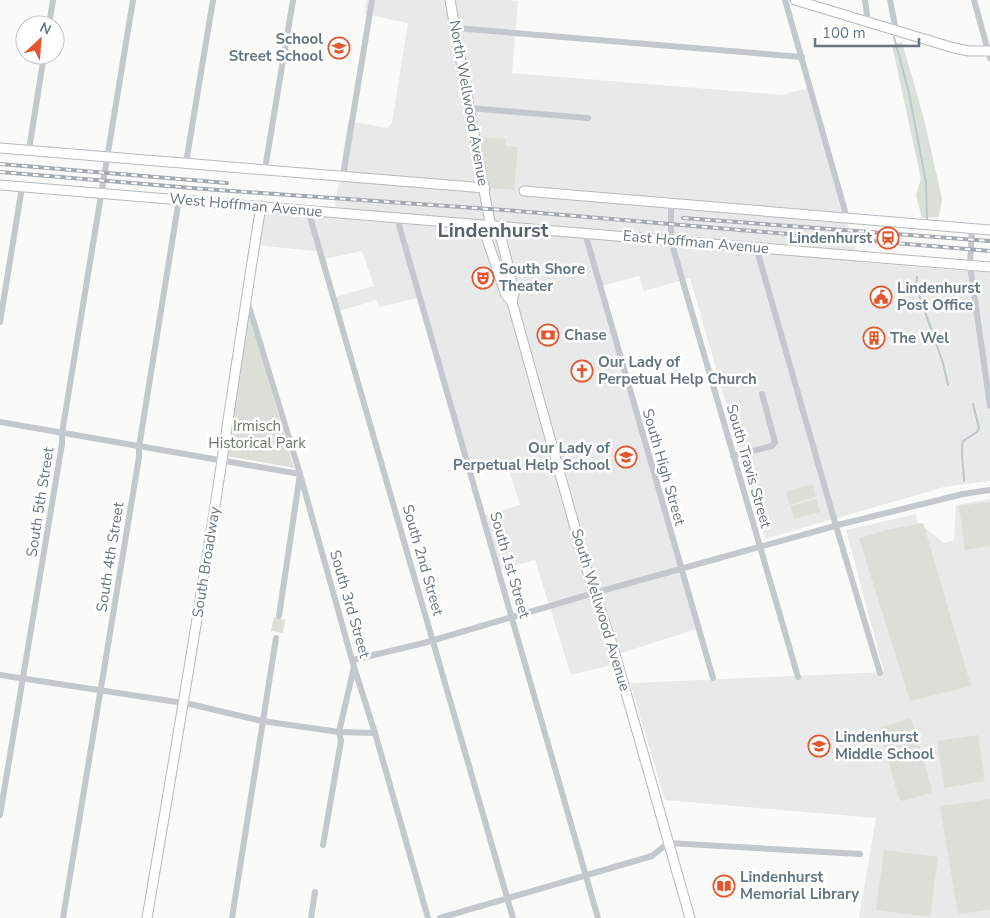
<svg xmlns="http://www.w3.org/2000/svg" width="990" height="918" font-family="'Nunito Sans',sans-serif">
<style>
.built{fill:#e8e9e9}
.green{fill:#dadfd7}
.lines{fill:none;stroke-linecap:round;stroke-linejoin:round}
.stream{stroke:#bbc7cb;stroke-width:2}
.secondary-casing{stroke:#b3babf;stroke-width:11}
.street{stroke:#c3c8cc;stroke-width:6}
.secondary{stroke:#fff;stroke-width:9}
.rail-casing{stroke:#a2aab0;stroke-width:4}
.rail{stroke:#fff;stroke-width:2;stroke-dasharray:5.5;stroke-linecap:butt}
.labels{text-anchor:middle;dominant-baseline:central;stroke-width:5;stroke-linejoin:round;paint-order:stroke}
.poi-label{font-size:15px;font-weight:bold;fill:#657683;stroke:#fff;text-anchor:start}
.street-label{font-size:15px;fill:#657683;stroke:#fff}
.park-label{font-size:15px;fill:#687a64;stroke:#fff}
.district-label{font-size:20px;font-weight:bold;fill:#57646e;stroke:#fff}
</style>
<rect width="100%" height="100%" fill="#fafaf8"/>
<g class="built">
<path d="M366,0h142l10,1 -6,72 271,22 24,-7 52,174 131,11v208l-46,6 -179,52 -75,-261 -46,13 -5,-15 -37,10 98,342 -82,26 1,9 -48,12 -36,-115 -35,10 -17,-54 37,-11 -14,-44 -34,10 -50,-174 -42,10 -3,-7 -38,11 -3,-14 38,-11 -12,-35 -37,8 -2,-7 -66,-7 6,-37 71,7 14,-94 39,7 5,-5 16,-100 -43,-9z"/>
<path d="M990,499v419h-131l17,-100 -211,-18 -35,-117 254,-11 -38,-142 70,-16 1,8 27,21 10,-3 2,-35z"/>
</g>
<g class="green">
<path d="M902,42l22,77 18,80 -3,18 -17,1 -6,-23 5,-16 -29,-134z"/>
<path d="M476,136l30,3 -1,7 13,1 -4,43 -29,-3z"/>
<path d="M247,309l47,159 -67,-12z"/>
<path d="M812,484l4,13 -27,8 -3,-13z"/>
<path d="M816,499l4,13 -26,7 -4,-13z"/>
<path d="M990,502v44l-25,4 -6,-44z"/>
<path d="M923,523l48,163 -61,15 -51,-163 32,-9z"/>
<path d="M274,617l11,3 -2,13 -12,-2z"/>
<path d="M909,719l3,2 20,69 -2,3 -27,8 -4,-2 -19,-69 1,-3z"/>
<path d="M978,735l7,46 -41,7 -7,-47z"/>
<path d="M990,799v111l-32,4 -18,-108z"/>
<path d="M884,850l54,7 -8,60 -54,-7z"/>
</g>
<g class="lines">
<g class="stream">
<path d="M894,37l15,56 17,89 1,37"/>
<path d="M917,277l-1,9 27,77 5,22"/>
<path d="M964,481c0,-12 -4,-29 -1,-40l14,-9 2,-4 -6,-24"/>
</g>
<g class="secondary-casing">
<g id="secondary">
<path d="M450,0l37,207 4,19 10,12 8,31 5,25 -2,8"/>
<path d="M795,0l159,48 15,3h21"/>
<path d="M0,148l485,40"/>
<path d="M0,185l990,82"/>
<path d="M524,191l466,39"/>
<path d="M491,226l-4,13 19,56 6,7 74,265 27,80 77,271"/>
<path d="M147,918c26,-153 52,-305 75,-458 13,-85 25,-169 39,-254"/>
</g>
</g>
<g class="street">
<path d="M785,0l62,218"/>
<path d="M865,0l3,22"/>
<path d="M890,0l6,31"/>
<path d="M974,0l16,58"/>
<path d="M49,25l4,-25"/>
<path d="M455,28l347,29"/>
<path d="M470,108l118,10"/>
<path d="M29,150l15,-95"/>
<path d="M186,163l27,-163"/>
<path d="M265,169l28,-169"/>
<path d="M343,176l29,-176"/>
<path d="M671,204v37l127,436"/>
<path d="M308,210l205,708"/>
<path d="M397,218l201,700"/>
<path d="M972,228l-2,37 20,141"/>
<path d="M585,233l128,445"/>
<path d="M756,247l80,279 44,147"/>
<path d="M247,300l53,174 54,193 21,66 53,185"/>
<path d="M0,322l22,-135"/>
<path d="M0,422l300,52 -21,142"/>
<path d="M733,456l39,-10 3,-4 -13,-48"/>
<path d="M353,660l71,-17 170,-50 248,-69 121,-30 27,-4"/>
<path d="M0,675l190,29 72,17 77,11 36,1"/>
<path d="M0,815l62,-371v-11l71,-433"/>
<path d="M323,845l18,-104 -2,-9 15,-65"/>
<path d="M63,918l76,-461v-10l40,-248"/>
<path d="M232,918l44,-280"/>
<path d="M311,918l4,-26"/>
<path d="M440,918l212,-62 16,-13 192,11"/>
</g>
<use href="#secondary" class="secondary"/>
<g class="rail-casing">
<g id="rail">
<path d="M0,164l227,19"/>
<path d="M0,172l204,17 300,21 486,41"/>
<path d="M683,218l307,23"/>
</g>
</g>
<use href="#rail" class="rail"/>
</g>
<defs>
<g id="school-ring" transform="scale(1.125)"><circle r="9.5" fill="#fff" stroke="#e4572e" stroke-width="1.5"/><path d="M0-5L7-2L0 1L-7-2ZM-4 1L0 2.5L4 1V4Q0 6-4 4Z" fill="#e4572e"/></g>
<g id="station-ring" transform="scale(1.125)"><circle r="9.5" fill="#fff" stroke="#e4572e" stroke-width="1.5"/><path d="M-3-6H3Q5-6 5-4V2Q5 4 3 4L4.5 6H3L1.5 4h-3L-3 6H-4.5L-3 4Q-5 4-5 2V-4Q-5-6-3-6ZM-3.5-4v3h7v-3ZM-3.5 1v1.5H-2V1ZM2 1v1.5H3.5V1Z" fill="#e4572e"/></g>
<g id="theatre-ring" transform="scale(1.125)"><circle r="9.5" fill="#fff" stroke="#e4572e" stroke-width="1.5"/><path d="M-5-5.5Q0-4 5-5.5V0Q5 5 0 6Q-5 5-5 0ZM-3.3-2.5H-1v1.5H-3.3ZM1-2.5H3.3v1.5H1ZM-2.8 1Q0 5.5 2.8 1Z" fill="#e4572e"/></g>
<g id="civic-ring" transform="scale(1.125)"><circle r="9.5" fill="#fff" stroke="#e4572e" stroke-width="1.5"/><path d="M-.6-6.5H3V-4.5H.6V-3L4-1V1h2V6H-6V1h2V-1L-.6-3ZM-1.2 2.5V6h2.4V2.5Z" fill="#e4572e"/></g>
<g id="bank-ring" transform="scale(1.125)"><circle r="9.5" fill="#fff" stroke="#e4572e" stroke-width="1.5"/><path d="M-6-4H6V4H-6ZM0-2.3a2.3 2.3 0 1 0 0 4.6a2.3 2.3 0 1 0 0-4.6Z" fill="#e4572e"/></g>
<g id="building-ring" transform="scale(1.125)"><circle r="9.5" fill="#fff" stroke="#e4572e" stroke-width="1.5"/><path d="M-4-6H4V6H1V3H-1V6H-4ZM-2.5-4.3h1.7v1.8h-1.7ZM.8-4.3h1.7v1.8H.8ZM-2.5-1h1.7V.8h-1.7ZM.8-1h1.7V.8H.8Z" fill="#e4572e"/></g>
<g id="church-ring" transform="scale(1.125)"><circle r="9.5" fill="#fff" stroke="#e4572e" stroke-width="1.5"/><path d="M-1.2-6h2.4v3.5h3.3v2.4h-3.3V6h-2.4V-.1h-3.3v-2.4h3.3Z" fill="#e4572e"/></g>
<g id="library-ring" transform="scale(1.125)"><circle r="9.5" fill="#fff" stroke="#e4572e" stroke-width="1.5"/><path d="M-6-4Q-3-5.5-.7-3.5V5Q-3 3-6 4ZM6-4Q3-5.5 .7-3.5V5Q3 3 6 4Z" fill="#e4572e"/></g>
</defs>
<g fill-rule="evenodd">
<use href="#school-ring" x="339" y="48"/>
<use href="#station-ring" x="888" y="238"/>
<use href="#theatre-ring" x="483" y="278"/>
<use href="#civic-ring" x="881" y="297"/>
<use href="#bank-ring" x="548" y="335"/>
<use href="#building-ring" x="874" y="338"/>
<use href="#church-ring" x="582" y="371"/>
<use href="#school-ring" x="626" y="457"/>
<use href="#school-ring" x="819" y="746"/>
<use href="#library-ring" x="724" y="886"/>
</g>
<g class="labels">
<g class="poi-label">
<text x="323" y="39" text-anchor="end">School<tspan x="323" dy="17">Street School</tspan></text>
<text x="872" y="238" text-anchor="end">Lindenhurst</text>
<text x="499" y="269">South Shore<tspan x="499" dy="17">Theater</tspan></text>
<text x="897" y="288">Lindenhurst<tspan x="897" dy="17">Post Office</tspan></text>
<text x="564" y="335">Chase</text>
<text x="890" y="338">The Wel</text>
<text x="598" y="362">Our Lady of<tspan x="598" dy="17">Perpetual Help Church</tspan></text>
<text x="610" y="448" text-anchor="end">Our Lady of<tspan x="610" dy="17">Perpetual Help School</tspan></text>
<text x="835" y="737">Lindenhurst<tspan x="835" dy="17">Middle School</tspan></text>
<text x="740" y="877">Lindenhurst<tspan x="740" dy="17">Memorial Library</tspan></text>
</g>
<g class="street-label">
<text transform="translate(469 103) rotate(80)">North Wellwood Avenue</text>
<text transform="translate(246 205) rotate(5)">West Hoffman Avenue</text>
<text transform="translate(696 242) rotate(5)">East Hoffman Avenue</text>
<text transform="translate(749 466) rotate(74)">South Travis Street</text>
<text transform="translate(664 467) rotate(74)">South High Street</text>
<text transform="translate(40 502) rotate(-81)">South 5th Street</text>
<text transform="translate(110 557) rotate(-81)">South 4th Street</text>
<text transform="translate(423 560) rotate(74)">South 2nd Street</text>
<text transform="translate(206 562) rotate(-81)">South Broadway</text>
<text transform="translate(510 565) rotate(74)">South 1st Street</text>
<text transform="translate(350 604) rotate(74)">South 3rd Street</text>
<text transform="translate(601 610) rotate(73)">South Wellwood Avenue</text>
</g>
<g class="park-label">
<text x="257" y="426">Irmisch<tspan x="257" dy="17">Historical Park</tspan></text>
</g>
<g class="district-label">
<text x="493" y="230">Lindenhurst</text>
</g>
</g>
<g transform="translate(40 40) rotate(26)"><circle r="24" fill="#ffffff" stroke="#c1c8cd"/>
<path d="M0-4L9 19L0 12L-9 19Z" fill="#e4572e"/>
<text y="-8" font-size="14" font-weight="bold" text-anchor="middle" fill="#657683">N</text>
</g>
<path d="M815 38v8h104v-8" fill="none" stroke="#657683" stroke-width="2.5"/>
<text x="822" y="38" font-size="15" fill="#657683" stroke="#ffffff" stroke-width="4" paint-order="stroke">100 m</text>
</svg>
